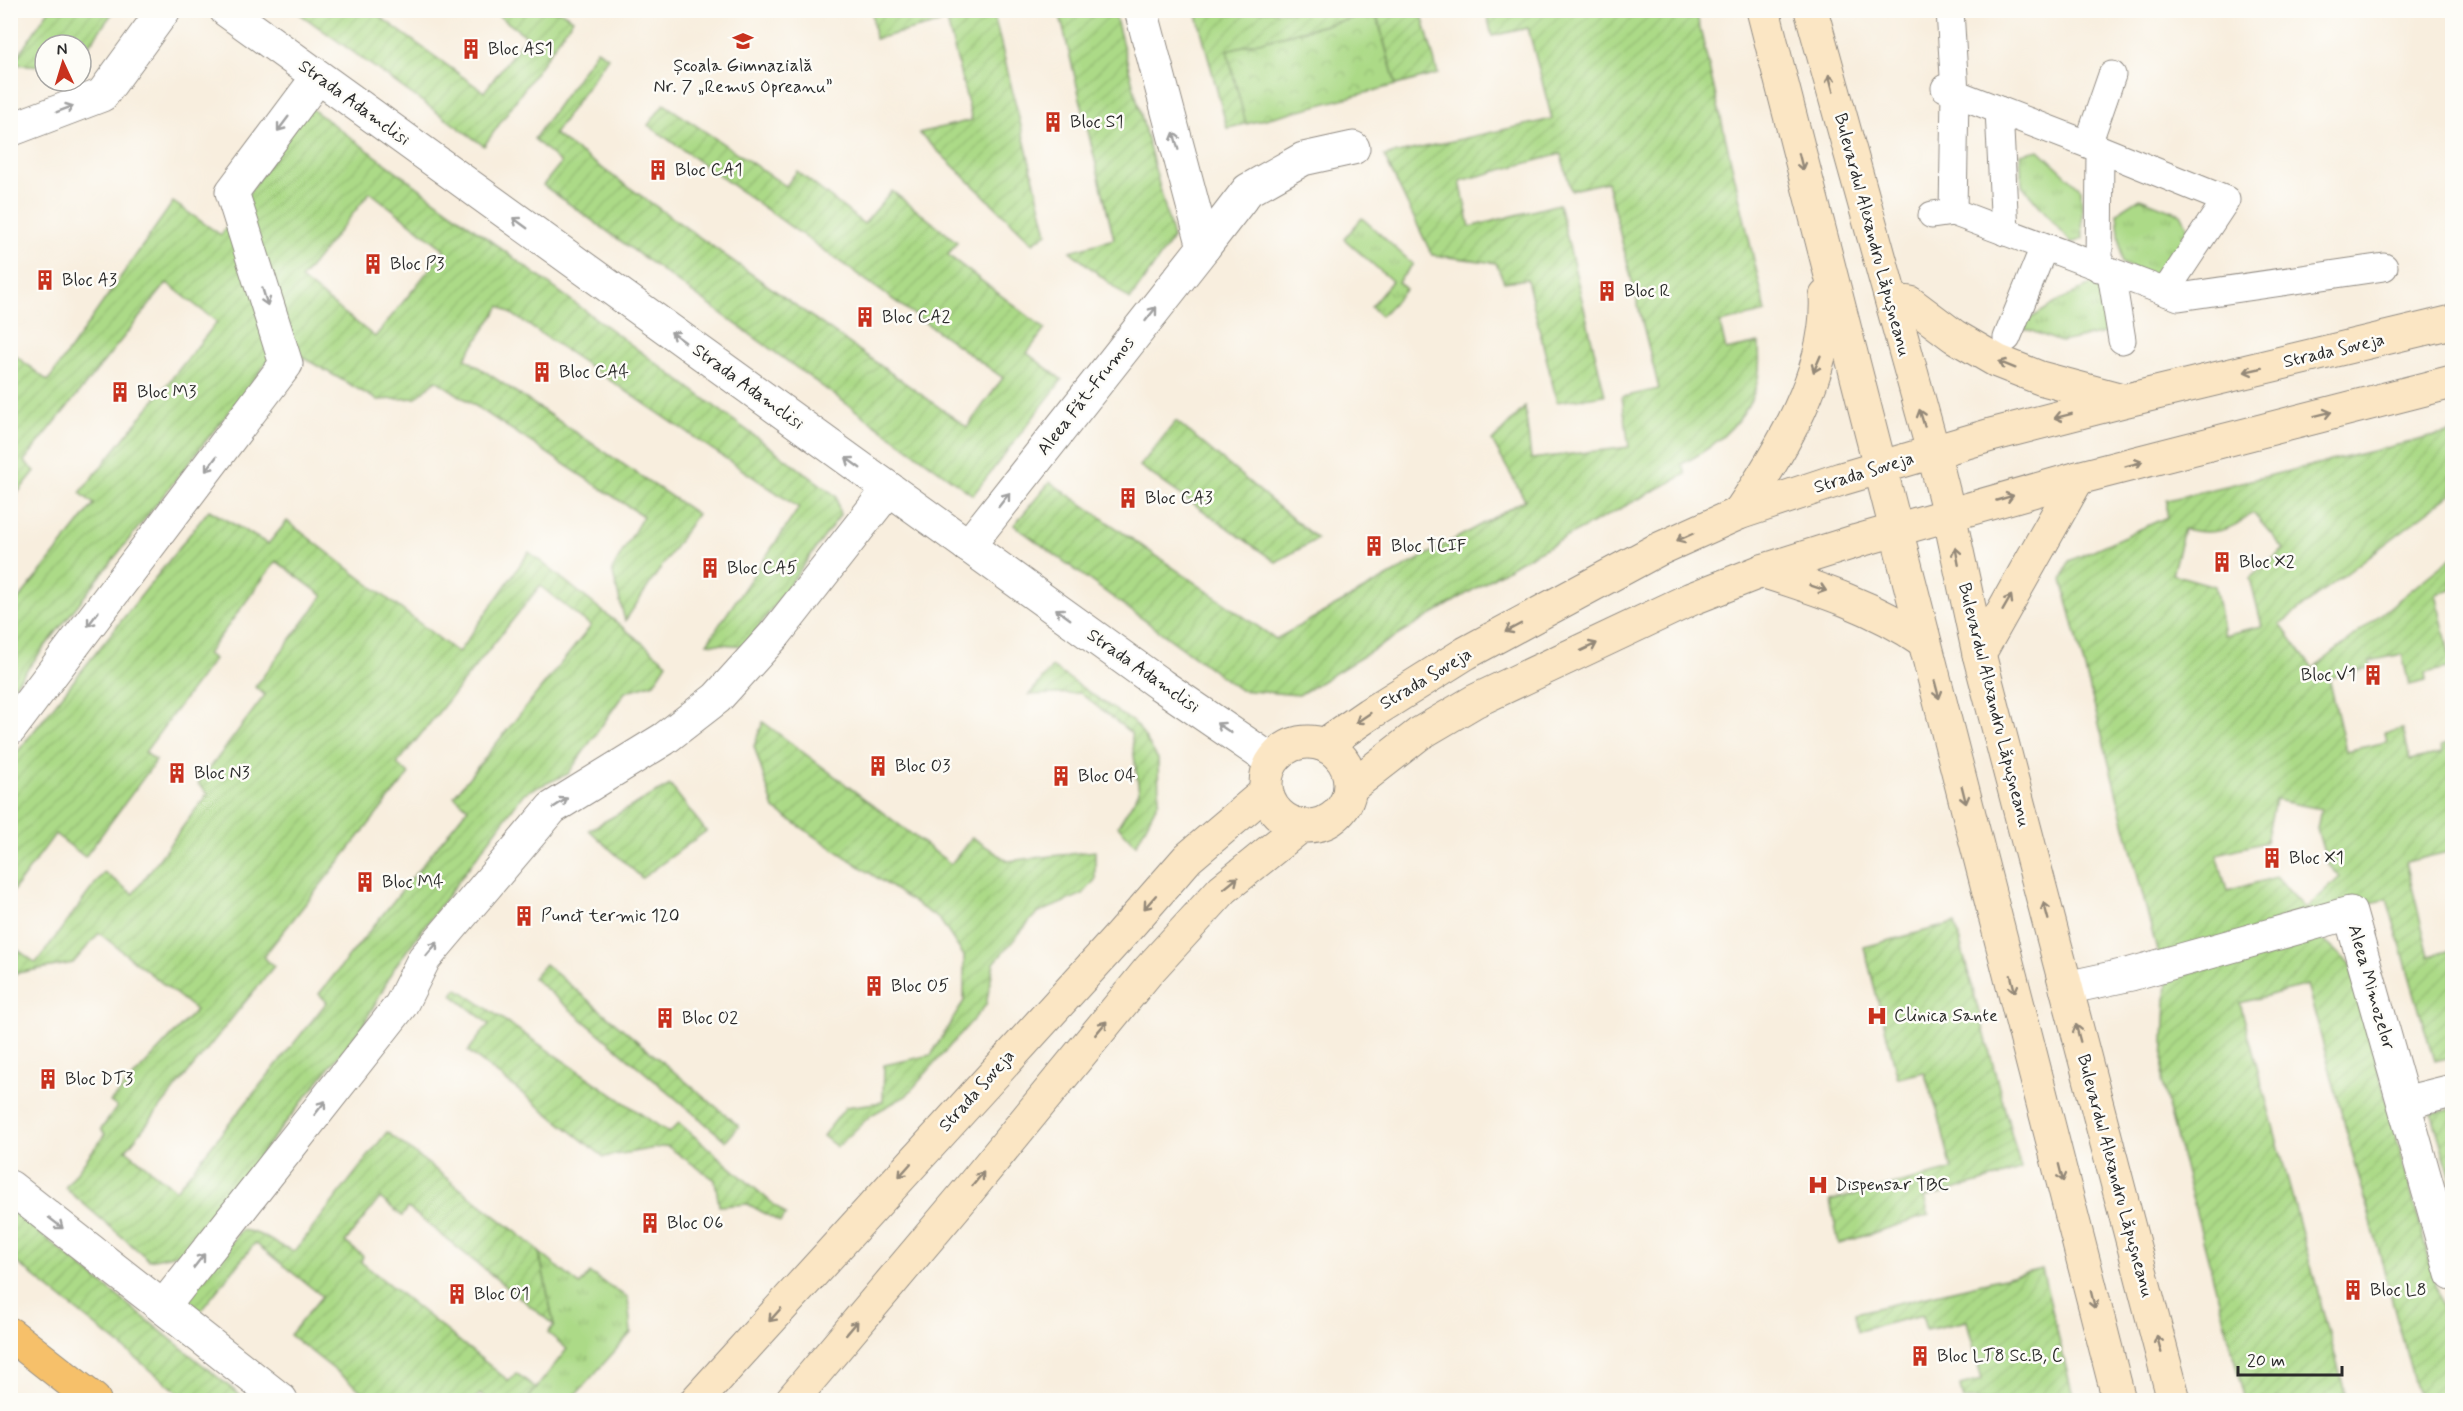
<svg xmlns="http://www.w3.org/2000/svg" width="2463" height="1411" font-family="Mynerve,sans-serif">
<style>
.grass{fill:url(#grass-tufts);stroke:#6c8259;stroke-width:1.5}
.park{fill:url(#park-crowns);stroke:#6c8259;stroke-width:1.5}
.garden{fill:url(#garden-furrows);stroke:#6c8259;stroke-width:1.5;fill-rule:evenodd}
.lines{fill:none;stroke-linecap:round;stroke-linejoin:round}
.pedestrian-casing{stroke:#928c84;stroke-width:29}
.minor-casing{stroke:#928c84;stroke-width:35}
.tertiary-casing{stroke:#928c84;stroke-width:35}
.secondary-casing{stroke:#928c84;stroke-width:35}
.primary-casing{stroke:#928c84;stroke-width:35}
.pedestrian{stroke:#fff;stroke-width:27}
.minor{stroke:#fff;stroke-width:33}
.tertiary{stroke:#fff;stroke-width:33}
.secondary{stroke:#fbe6c4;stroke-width:33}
.primary{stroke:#f6c06b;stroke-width:33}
.oneway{stroke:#938878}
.oneway2{stroke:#a0a0a0}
.labels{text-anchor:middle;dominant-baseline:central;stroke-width:5;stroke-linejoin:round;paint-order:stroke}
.poi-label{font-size:18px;fill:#2b2b2b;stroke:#fdfcf7;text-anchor:start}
.street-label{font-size:18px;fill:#2b2b2b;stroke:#fdfcf7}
</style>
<defs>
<pattern id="grass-tufts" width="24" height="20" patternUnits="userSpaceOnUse" patternTransform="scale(1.5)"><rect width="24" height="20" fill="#acda87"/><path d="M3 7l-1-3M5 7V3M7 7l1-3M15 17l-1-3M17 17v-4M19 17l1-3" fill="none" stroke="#94bb75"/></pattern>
<pattern id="park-crowns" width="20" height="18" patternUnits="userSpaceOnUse" patternTransform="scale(1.5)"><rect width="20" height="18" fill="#acda87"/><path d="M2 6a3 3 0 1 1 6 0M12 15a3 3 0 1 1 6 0" fill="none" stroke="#94bb75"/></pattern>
<pattern id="garden-furrows" width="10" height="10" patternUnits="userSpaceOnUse" patternTransform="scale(1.5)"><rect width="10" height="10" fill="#acda87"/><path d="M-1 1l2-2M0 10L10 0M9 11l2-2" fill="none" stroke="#94bb75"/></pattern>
</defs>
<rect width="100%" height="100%" fill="#fdfcf7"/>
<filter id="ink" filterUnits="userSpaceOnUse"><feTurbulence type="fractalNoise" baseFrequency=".0167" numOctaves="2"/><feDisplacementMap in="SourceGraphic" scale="12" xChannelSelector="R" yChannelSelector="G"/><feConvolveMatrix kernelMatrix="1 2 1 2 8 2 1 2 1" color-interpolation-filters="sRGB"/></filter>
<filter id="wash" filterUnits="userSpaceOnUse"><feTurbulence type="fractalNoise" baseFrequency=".008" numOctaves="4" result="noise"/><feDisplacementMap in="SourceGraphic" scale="24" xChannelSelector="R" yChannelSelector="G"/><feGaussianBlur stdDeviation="1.35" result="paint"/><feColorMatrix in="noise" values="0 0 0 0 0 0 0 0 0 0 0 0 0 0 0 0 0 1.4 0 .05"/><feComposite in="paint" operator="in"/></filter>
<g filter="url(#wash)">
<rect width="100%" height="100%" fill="#f8eede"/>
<g class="grass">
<path d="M2039,150l42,39 2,50 -12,4 -49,-58 -2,-31z"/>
<path d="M2140,198l41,16 12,23 -33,45 -38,-19 -5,-50z"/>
<path d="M1362,218l51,46 -15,18 8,7 -25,27 -10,-9 21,-26 -48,-42z"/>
<path d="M2096,282l18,49 -53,11 -43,-16 41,-25z"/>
<path d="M539,1252l41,33 10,-12 38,25 3,35 -60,67h-44l40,-51 -19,-16 6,-8z"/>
</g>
<path class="park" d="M1376,12l20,73 -150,39 -20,-74z"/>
<g class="garden">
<path d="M49,10l65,1 -33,45v-11h-36v21l-34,-2v-9l5,4z"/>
<path d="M296,11h76l112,81 42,-56 -34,-25h68l13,8 -89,127z"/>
<path d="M872,11h121l54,222 -14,10 -114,-110 53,-13 -25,-99 -72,18z"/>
<path d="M1059,11h55l59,227 -43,62 -60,-49 44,-12z"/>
<path d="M1247,11h174l17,63 -42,11 -20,-73 -149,38 19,74 -19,4 -31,-117h34l1,4z"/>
<path d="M1486,11h210l70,301 -46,11 6,27 33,-7c0,9 1,19 0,28 -4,43 -42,75 -77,93l4,10 -167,88 -220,133 -59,-5 -226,-165 36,-43 226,157 249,-139 -33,-59 33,-34 6,52 98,-12 -7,-50 37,-8 -52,-207 -36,8 -10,-36 -101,27 10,46 89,-23 46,191 -48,7 -30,-123 -23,3 -8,-19 -64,-8 -48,-99 168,-37 -24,-91 -36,8z"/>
<path d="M597,50l11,7 -54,77 413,293 36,-49 -355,-253 16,-21 122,82 11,-15 67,53 28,-33 65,51 -9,13 97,74 -18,24 35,27 -89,115 -430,-310 18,-22 -27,-24z"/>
<path d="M308,106l528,390 4,19 -95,131 -38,-3 92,-135 -299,-202 -35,52 232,156 -72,107 -13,-51 31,-54 -207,-136 -20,18 -39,2 -96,-55 -270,345v-81l83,-105 -14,-11 137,-171 -50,-39 -143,178 11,10 -24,30v-149l37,29 125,-179 48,33zM370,192l75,58 -70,87 -74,-58z"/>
<path d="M1176,421l141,118 -41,23 -136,-96z"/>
<path d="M2452,432v61l-172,131 33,45 139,-112v33l-16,4 16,73 -27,6 1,8 -17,4 -7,-31 -32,7 1,7 -42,10 17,73 41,-9 -2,-9 18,-4 7,31 32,-7 -1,-7 11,-3v108l-46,11 23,94 23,-6v107l-18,4 -47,-162 -229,56 -96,-375 7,-19 98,-44v-17zM2253,513l31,36 -34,29 12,48 -38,9 -9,-49 -43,-12 12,-45c28,7 47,2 69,-16zM2275,800l46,9 -4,20 10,34 13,14 -34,32 -30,-32 -49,14 -10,-37 49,-12z"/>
<path d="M209,510l59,34 19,-23 171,132 71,-101 138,111 -13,20 -29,9 -57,82 -44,19 -128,172 -32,59 -182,229 -33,7 -84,-72 40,-54 -4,-5 16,-22 -7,-5 86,-92 -97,-77 -26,30 -62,11v-29l25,18 68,-91 29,22 75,-101 -10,-9 67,-89 -10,-8 68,-91 -47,-35 -69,93 7,5 -69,93 11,9 -71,96 -30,-23 -44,60v-134zM540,586l51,40 -137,170 14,12 -149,186 8,8 -151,188 -50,-40 148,-184 -11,-9 146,-183 -12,-10z"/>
<path d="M1052,667l85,58 21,34 1,41 -23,45 -18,-19 21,-34 -8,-59 -51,-40 -51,2z"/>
<path d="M763,722l188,142 21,-27 36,24 87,-10v29l-12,14 -47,20 -42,49 -8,42 -80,91 -35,19 -34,32 -14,-11 23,-29 37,-5 1,-37 47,-10 33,-54v-45l-24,-36 -166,-111 -20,-63z"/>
<path d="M670,785l36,46 -64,47 -53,-48z"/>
<path d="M1955,923l66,246 -19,7 -78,22 5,17 -90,29 -9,-43 122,-31 -14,-57 -14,-41 -26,6 -34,-131z"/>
<path d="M2321,938l29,26 102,381v55h-33l-112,-415 -67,18 107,397h-102l-83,-317 5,-104z"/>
<path d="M545,964l194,162 -13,15 -193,-163z"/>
<path d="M457,988l212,145 10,-10 107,92 -6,7 -32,-18 -29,2 -4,-26 -48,-34 -63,11 -136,-106 21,-27 -37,-29z"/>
<path d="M2452,1109v73l-20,-68z"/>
<path d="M387,1132l147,114 5,6 15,73 -146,-117 -6,8 -22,-18 -35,44 18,14 -2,6 148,119 7,-8 20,15 -9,12h-38l-9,-6 -6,6h-101l-83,-65 32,-39 -67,-53 -56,70 -11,-9 -1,-6 54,-68c20,1 35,16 54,21z"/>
<path d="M11,1210l235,190h-58l-177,-142z"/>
<path d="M2042,1269l32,131h-111l-3,-14 22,-6 -15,-59 -41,9 -4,-15 -64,16 -3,-18z"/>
</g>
</g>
<g filter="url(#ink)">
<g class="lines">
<g class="pedestrian-casing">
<g id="pedestrian">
<path d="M1950,10l5,83 145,56 -1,119"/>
<path d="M1945,88l10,5 -2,119"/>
<path d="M1999,110l6,122"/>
<path d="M2088,144l24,-69"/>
<path d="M2100,149l126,51 -61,92"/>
<path d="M1932,215l21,-3 226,85 205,-30"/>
<path d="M2111,273l11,67"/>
<path d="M2007,338l37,-91"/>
</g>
</g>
<g class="minor-casing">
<g id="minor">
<path d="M10,130l92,-35 62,-85"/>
<path d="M1204,247l44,-57 55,-31 50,-11"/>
<path d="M968,546l236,-299 -63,-237"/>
<path d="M10,729l276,-365 -54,-172 86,-115"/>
<path d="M2066,988l65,-14 219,-61 102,361"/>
<path d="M2404,1103l48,-12"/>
<path d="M10,1187l271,213"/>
<path d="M163,1307l238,-302 23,-46 128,-151 112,-69 53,-41 59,-65 113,-144"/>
</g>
</g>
<g class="tertiary-casing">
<path id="tertiary" d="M226,10l935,675 111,76"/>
</g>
<g class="secondary-casing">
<g id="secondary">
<path d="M1763,10l356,1390"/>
<path d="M1811,10l122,441 16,63 30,140 195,746"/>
<path d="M1892,301l18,2 44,33 43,25 43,17 82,22"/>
<path d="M1739,513c41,-61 91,-141 87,-217"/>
<path d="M1762,571c57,18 113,36 162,70"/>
<path d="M1979,654l99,-176"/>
<circle cx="1308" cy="784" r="42"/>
<path d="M1324,745l45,-31 97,-61 191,-103 82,-37 102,-34 150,-44 132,-34 329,-79"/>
<path d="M1351,787l68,-53 56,-33 216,-102 71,-28 95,-30 221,-63 374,-96"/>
<path d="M697,1400l422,-463 69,-79 78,-66"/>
<path d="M792,1400l171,-203 186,-227 74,-81 78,-63"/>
</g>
</g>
<g class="primary-casing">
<path id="primary" d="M10,1334l84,66"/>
</g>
<use href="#pedestrian" class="pedestrian"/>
<use href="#minor" class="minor"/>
<use href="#tertiary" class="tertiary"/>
<use href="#secondary" class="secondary"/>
<use href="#primary" class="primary"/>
</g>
<defs><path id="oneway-shaft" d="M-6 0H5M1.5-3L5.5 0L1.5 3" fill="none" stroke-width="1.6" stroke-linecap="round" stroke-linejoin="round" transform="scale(1.5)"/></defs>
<g class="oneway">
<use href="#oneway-shaft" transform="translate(1831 83) rotate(-105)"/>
<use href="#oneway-shaft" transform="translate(1801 162) rotate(76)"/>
<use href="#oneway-shaft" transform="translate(1817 364) rotate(113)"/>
<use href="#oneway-shaft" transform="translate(2007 365) rotate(-158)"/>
<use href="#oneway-shaft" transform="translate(2253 370) rotate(167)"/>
<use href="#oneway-shaft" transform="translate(2323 414) rotate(-14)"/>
<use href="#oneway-shaft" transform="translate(2063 416) rotate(166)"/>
<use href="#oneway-shaft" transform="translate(1922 418) rotate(-107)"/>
<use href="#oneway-shaft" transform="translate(2134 464) rotate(-15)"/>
<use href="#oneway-shaft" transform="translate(2005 498) rotate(-16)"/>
<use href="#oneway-shaft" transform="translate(1685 537) rotate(156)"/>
<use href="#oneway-shaft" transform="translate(1957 556) rotate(-101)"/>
<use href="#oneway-shaft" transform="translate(1818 588) rotate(19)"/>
<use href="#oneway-shaft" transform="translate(2007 603) rotate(-60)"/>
<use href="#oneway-shaft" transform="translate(1513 628) rotate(152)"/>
<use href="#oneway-shaft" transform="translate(1589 647) rotate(-25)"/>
<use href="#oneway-shaft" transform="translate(1937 690) rotate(75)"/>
<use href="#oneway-shaft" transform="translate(1363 718) rotate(146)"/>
<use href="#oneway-shaft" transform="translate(1964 795) rotate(76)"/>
<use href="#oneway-shaft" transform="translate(1231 883) rotate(-39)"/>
<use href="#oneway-shaft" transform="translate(1150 902) rotate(131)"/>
<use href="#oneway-shaft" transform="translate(2046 911) rotate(-105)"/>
<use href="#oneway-shaft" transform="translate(2013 984) rotate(76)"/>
<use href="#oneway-shaft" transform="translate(1101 1028) rotate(-50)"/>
<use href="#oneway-shaft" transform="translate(2078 1033) rotate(-105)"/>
<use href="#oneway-shaft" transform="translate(905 1170) rotate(132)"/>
<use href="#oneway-shaft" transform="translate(2061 1173) rotate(76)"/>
<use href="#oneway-shaft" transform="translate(978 1179) rotate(-51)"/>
<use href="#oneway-shaft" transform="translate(2093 1300) rotate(76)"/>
<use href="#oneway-shaft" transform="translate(775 1315) rotate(132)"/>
<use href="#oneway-shaft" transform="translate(852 1328) rotate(-50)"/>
<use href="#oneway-shaft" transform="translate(2159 1344) rotate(-105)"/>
</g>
<g class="oneway2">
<use href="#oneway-shaft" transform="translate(65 109) rotate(-21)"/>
<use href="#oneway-shaft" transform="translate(283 124) rotate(127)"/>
<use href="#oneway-shaft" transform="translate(1176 141) rotate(-105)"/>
<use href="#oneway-shaft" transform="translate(520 223) rotate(-144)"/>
<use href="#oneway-shaft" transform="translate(265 297) rotate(73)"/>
<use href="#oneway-shaft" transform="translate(1151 314) rotate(-52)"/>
<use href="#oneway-shaft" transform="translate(678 337) rotate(-144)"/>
<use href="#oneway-shaft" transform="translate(853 463) rotate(-144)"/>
<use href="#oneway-shaft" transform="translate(211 464) rotate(127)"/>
<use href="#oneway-shaft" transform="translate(1004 500) rotate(-52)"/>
<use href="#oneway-shaft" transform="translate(1063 614) rotate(-144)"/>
<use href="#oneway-shaft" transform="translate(93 619) rotate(127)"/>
<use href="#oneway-shaft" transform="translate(1224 728) rotate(-146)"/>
<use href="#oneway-shaft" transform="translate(560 803) rotate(-33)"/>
<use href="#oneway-shaft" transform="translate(432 949) rotate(-50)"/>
<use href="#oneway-shaft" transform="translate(320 1108) rotate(-52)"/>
<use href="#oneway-shaft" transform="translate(56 1223) rotate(38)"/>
<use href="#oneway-shaft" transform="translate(199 1261) rotate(-52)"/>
</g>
</g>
<defs>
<g id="school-bare" transform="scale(1.62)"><path d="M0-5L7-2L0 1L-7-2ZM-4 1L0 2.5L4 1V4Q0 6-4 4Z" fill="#c8321e" stroke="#fdfcf7" stroke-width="2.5" paint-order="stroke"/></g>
<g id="building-bare" transform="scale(1.62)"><path d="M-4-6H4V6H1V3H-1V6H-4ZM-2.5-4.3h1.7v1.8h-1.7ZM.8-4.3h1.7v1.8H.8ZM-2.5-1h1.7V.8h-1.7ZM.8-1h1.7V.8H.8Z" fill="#c8321e" stroke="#fdfcf7" stroke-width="2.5" paint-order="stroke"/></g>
<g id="hospital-bare" transform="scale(1.62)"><path d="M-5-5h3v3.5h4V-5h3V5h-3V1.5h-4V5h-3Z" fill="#c8321e" stroke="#fdfcf7" stroke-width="2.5" paint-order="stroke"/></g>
</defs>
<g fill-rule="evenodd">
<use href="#school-bare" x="743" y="41"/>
<use href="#building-bare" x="471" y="49"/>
<use href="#building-bare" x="1053" y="122"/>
<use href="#building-bare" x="658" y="170"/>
<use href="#building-bare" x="373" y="264"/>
<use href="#building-bare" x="45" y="280"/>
<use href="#building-bare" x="1607" y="291"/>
<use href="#building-bare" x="865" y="317"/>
<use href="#building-bare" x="542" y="372"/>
<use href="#building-bare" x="120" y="392"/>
<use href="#building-bare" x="1128" y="498"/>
<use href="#building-bare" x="1374" y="546"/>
<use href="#building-bare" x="2222" y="562"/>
<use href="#building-bare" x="710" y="568"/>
<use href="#building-bare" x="2373" y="675"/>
<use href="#building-bare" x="878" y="766"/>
<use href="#building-bare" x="177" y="773"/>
<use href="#building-bare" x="1061" y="776"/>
<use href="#building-bare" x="2272" y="858"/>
<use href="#building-bare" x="365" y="882"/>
<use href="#building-bare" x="524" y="916"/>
<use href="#building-bare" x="874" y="986"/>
<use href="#hospital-bare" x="1877" y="1016"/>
<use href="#building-bare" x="665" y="1018"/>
<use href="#building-bare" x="48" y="1079"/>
<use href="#hospital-bare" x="1818" y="1185"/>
<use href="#building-bare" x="650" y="1223"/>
<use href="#building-bare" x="2353" y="1290"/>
<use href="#building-bare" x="457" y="1294"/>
<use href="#building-bare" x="1920" y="1356"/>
</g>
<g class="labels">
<g class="poi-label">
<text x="488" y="49">Bloc AS1</text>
<text x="743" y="66" text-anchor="middle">Școala Gimnazială<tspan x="743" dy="21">Nr. 7 „Remus Opreanu”</tspan></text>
<text x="1070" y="122">Bloc S1</text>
<text x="675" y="170">Bloc CA1</text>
<text x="390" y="264">Bloc P3</text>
<text x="62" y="280">Bloc A3</text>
<text x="1624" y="291">Bloc R</text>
<text x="882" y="317">Bloc CA2</text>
<text x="559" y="372">Bloc CA4</text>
<text x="137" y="392">Bloc M3</text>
<text x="1145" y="498">Bloc CA3</text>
<text x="1391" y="546">Bloc TCIF</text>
<text x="2239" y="562">Bloc X2</text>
<text x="727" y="568">Bloc CA5</text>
<text x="2356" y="675" text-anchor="end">Bloc V1</text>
<text x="895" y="766">Bloc O3</text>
<text x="194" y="773">Bloc N3</text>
<text x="1078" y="776">Bloc O4</text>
<text x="2289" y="858">Bloc X1</text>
<text x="382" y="882">Bloc M4</text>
<text x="541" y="916">Punct termic 120</text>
<text x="891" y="986">Bloc O5</text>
<text x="1894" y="1016">Clinica Sante</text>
<text x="682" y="1018">Bloc O2</text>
<text x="65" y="1079">Bloc DT3</text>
<text x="1835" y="1185">Dispensar TBC</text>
<text x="667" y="1223">Bloc O6</text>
<text x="2370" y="1290">Bloc L8</text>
<text x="474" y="1294">Bloc O1</text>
<text x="1937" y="1356">Bloc LT8 Sc.B, C</text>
</g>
<g class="street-label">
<text transform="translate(354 103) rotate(36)">Strada Adamclisi</text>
<text transform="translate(1872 235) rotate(75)">Bulevardul Alexandru Lăpușneanu</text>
<text transform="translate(2334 351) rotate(-13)">Strada Soveja</text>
<text transform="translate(748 387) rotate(36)">Strada Adamclisi</text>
<text transform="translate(1086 396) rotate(-52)">Aleea Făt-Frumos</text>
<text transform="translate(1864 473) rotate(-17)">Strada Soveja</text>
<text transform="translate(1143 671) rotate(35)">Strada Adamclisi</text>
<text transform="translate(1426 679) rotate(-31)">Strada Soveja</text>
<text transform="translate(1994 705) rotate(76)">Bulevardul Alexandru Lăpușneanu</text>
<text transform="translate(2371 987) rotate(74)">Aleea Mimozelor</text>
<text transform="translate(977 1091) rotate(-48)">Strada Soveja</text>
<text transform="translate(2115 1176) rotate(75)">Bulevardul Alexandru Lăpușneanu</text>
</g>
</g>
<rect width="2463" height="1411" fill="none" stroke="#fdfcf7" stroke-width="36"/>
<g transform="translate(63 63) rotate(356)"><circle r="28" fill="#fdfcf7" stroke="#a9a8a5" stroke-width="1.5"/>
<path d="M0-4.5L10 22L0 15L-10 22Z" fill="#c8321e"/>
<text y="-9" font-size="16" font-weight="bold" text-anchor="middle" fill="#2b2b2b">N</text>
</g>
<path d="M2238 1366v9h104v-9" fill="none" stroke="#2b2b2b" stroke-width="3"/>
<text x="2247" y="1366" font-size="18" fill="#2b2b2b" stroke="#fdfcf7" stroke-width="4.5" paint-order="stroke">20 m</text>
</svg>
